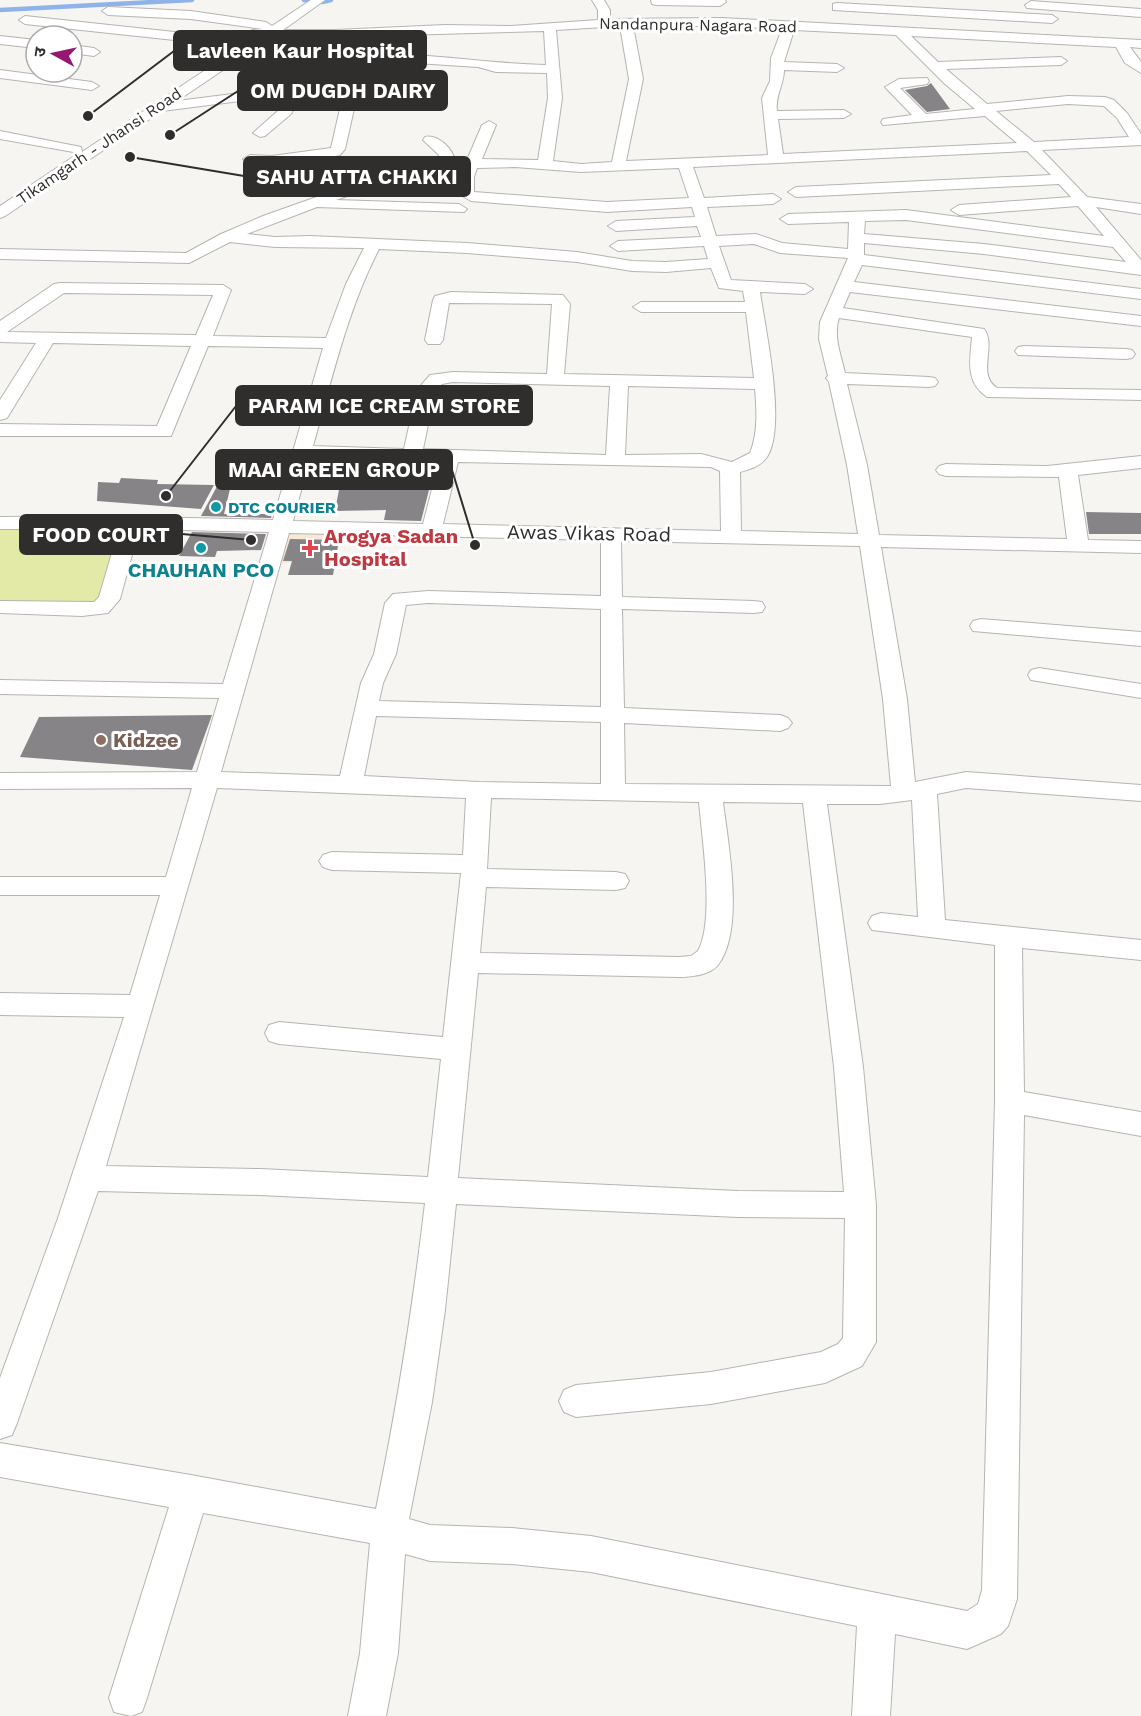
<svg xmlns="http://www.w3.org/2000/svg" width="1141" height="1716" font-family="'Work Sans','Noto Sans Devanagari',sans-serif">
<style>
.medical{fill:#f8e9d6}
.green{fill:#e3e9a6}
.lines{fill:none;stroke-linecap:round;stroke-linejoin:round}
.stream{stroke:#8eb3e9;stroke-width:4.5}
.building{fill:#878487}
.minor-casing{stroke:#b6b4b1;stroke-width:2}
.minor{fill:#fff;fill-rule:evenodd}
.culture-dot{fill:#0f9aa8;stroke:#fff;stroke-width:2}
.health-dot{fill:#e0444e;stroke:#fff;stroke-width:2}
.education-dot{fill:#8d6e63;stroke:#fff;stroke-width:2}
.labels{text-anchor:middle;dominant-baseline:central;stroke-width:6;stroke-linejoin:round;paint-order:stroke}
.far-street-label{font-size:16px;fill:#2f2e2d;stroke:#fff}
.far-culture-label{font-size:16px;font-weight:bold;fill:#0d838f;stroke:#fff;text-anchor:start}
.street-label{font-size:20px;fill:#2f2e2d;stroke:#fff}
.health-label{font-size:20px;font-weight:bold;fill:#be3a42;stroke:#fff;text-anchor:start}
.culture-label{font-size:20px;font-weight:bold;fill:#0d838f;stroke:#fff}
.education-label{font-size:20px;font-weight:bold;fill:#785e54;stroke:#fff;text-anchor:start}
.leader{fill:none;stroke:#2f2e2d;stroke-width:2}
.callout-dot{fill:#2f2e2d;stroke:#fff;stroke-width:2}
.callout{fill:#2f2e2d;stroke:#2f2e2d;stroke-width:2}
.callout-label{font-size:21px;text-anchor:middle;font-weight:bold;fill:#fff}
</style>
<rect width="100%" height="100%" fill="#f7f5f2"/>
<path class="medical" d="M286,532l54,2 -6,27 -55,2z"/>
<path class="green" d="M122,525l-18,79 -104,-2v-75z"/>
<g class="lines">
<g class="stream">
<path d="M304,0l18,2 9,-2"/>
<path d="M0,10l192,-10"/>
</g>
</g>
<g class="building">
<path d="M931,83l19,26 -23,3 -22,-22 22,-4z"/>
<path d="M228,466l7,2 -11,46h48l-1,4 -70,-2z"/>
<path d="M121,478l37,2 -1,4 57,1 -13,24 -104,-8 1,-19 21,1z"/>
<path d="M341,479l43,1 -3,9 48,1 -8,31 -37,-1 2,-10 -51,1z"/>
<path d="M1086,512l55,1v21h-52z"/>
<path d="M192,532l74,2 -5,16 -44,1 -2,6 -36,-1z"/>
<path d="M290,539l49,1 -6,35h-45l4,-14h-9z"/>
<path d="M212,715l-20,55 -172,-13 19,-40z"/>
</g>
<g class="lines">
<g class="minor-casing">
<g id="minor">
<path d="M311,0h14l-42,30h52l110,-5 66,1 87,-6v-10l-6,-10h12l6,10v9l112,-1 419,22v8l-11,-1 11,15v11l-16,-10 -9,-16 -205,-11 27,26 123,-5 6,4 -6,4 -115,4 41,35 81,-8 37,1 9,3 13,13 14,21v11l-99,5 45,47 54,7v10l-45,-7 45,53v15l-157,-21 -120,-11v12l277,34v10l-279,-34 -8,17 287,34v10l-291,-34 -7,16 141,21c13,17 -8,45 13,59l144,2v10l-154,-3c-22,-15 -17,-37 -15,-60l-133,-19c-6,18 2,37 6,55l84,4 6,1 3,4 -3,4 -6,1 -82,-3 20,81 12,70 188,4 -8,-62 -113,-1 -7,-2 -3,-4 3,-4 7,-2 101,2 94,-10v12l-63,7 10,65 53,1v12l-260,-6 26,152 8,83 51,-10 175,13v16l-175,-13 -29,6 8,126 196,20v20l-119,-12 2,144 117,20v24l-117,-21 -7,484 -9,27 -7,8 -34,15 -72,-15 -5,82h-38l5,-90 -266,-54 -79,-8 -82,-3 -25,-7 -7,99 -12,63h-38l12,-63 10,-110 -167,-30 -56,185 -5,14 -11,4 -17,-4 -5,-14 60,-191 -169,-30v-34l191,32 185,34c21,-102 37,-203 49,-306l-165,-8 -162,-4 -81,232 -5,12 -12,4v-61l57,-157 67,-204 -124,-2v-22l130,2 30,-100h-160v-18h166l26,-89 -192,1v-16l197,-1 22,-74 -219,-4v-14l223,4 46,-152 -130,-3 -19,70 -12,14 -26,3 -82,-3v-12l94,1 5,-5 20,-68h-119v-12l100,-1 173,4 50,-172 -115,-2 -37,90h-171v-12l157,2 34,-80 -138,-3 -46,75 -7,2v-20l36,-57 -36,-1v-21l54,-37 6,-1 163,2 8,5 -18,46 113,2 20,-54 18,-36 -89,-1 -45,-5 -41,21 -189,-4v-10l186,4 35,-19 42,-18 141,-50 36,-4 -1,-7 -16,-15 2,-3c13,-3 28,12 30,24l12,-1 15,-35 7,-4 7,4 -14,34 56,1 10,-62 -1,-25 -51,-1 -18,-5 -62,-4 -6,-4 6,-4c44,3 86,9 130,10l-2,-34 -178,5 -7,11 -23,18 13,3 2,3 -2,3 -5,1 -23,-5 -2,-3 34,-30h-81l-95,64 135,-17 40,1 4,15 -11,49 -5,6c-17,4 -86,16 -97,4l7,-4 22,1 59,-8 11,-48 -1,-8 -40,1 -10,21 -26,22 -5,1 -7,-4 27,-24 7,-14 -125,16 -157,105 -5,2v-12l79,-53 -79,-14v-8l81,16 1,5 158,-105 -215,-23 -6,-4 6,-4 215,23 6,4 10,-6 -6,-4 2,-3 11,-1 -72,-10 -83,-4 -6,-4 6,-4 83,4 75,11 6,4zM620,26l9,53 -17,83 -31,2 -28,-3 9,-63 -6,-68zM633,26h89l60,3 -11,29 -1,23 -8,17 6,57 -142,6 17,-82zM794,30l102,5 49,49 30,25 -49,5 -26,-26 27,-4 2,-3 -2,-3 -28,1 -14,8 27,28 -29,4 -2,3 2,3 102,-9 32,27 -234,11 -5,-35 66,-1 7,-4 -7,-4 -67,1c-2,-16 7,-26 7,-41l53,2 7,-4 -7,-4 -53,-2zM1068,104l36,2 13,12 12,19 -95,5 -38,-31zM1027,151l24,24 -255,12 -8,5 8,5 263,-13 12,13 -112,8 -8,5 8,5 119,-9 26,30 -198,-26 -118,4 -8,5 8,5 61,-2 -1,27 -66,-6 -26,-9 -40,2 -9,-29 66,-3 8,-5 -8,-5 -69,4 -11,-31zM515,167l66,5 98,-4 10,30 -82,4 -133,-10v-15l3,-9zM462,169l-4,17 1,8 12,7 136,11 85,-5 3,10 -79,4 -8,5 8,5 81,-5 4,11 -83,4 -8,5 8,5 86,-5 4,13 -42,3 -34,-1 -55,-9 -110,-9 -157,-7 -35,1 -28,-3 70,-27 147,5 3,-3 -8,-5 -123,-4 75,-27zM906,220l207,27 13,15 -142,-18 -120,-10 1,-13zM754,244l26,9 68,5 -28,64 -1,17 9,37 -2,2 3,4 18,83 11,69 -117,-3 -1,-59c10,-3 21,-6 27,-15 20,-31 -2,-129 -7,-165l45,2 8,-5 -8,-5 -74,-4 -12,-34zM379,249l88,4 110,9 55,9 34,1 45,-4 8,20 24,3 2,11h-104l-8,5 8,5h105l8,66 -190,-4 6,-70 -7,-9 -112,-3 -16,4 -2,4 -8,40 3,4h12l3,-4 6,-37 103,1 -5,70 -94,-2 -23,3 -13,15 -13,59 -91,-3c19,-67 34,-135 66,-197zM64,293l149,2 -17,40 -189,-3zM453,382l157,4 -4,69 -183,-6 12,-58 7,-7zM628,386l127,3c2,22 3,44 -5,64l-18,9 -31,-8 -76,1zM310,457l129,5 -16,62 -130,-3zM458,462l253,5 9,4 1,60 -278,-7zM289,533l312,7v56l-173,-5 -35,3 -8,9 -11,51 -13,29 -21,93 -119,-4zM621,541l239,5 23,153 8,87 -266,-2 -1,-61 156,8 8,-3 4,-5 -4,-5 -8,-3 -156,-7 -2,-99 132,4 8,-1 3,-5 -3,-5 -8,-1 -132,-4zM428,603l173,6v98l-222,-6 4,-18 13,-29 10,-49zM376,716l225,6v62l-122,-2 -115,-6zM217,788l249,10 -3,57 -131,-3 -9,3 -4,6 4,6 9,3 129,3 -18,164 -164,-15 -10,3 -4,8 4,8 10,3 162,15 -13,118 -168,-8 -154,-3zM491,798l208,4c3,36 16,118 -1,149l-7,5 -12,1 -199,-4 6,-66 130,3 9,-2 4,-7 -4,-7 -9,-2 -129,-3zM912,800l6,117 -37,-4 -9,3 -4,7 4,7 123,15v156l-13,489 -4,14 -11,7 -376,-75 -79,-8 -82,-3 -21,-6 23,-117 13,-92 11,-106 282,13 107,1 -2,120 -5,6 -17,8 -110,20 -135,13 -12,5 -5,11 5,11 12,5 135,-13 114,-21 37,-17 14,-24v-137l-13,-138 -36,-263h53zM723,802l80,1 31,264 10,125 -106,-1 -280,-13 20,-205 201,4c12,0 31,-2 39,-12 27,-35 10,-122 5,-163z"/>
<path d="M651,0h74l1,2 -6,4 -64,-1 -4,-1z"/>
<path d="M1031,1l110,8v8l-114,-9 -2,-3z"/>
<path d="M837,3l215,12 6,4 -6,4 -219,-13v-6z"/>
<path d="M0,36l36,4v8l-36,-4z"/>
<path d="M72,45l22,3 6,4 -6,4 -22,-3z"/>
<path d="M0,70l92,12 7,4 -7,4 -92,-12z"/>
<path d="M1024,346l102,3 6,1 3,4 -3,4 -6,1 -108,-4 -3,-4 3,-4z"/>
<path d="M981,619l160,13v14l-168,-15 -3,-5 3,-5z"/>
<path d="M1039,668l102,16v14l-110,-18 -3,-5 3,-5z"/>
</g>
</g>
<use href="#minor" class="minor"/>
</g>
<g class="culture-dot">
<circle cx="216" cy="507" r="6"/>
<circle cx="201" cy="548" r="6"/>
</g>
<path class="health-dot" d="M307 539h6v6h6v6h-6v6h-6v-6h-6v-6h6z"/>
<circle class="education-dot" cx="101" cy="740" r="6"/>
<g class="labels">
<g class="far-street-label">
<text transform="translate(698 25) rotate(1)">Nandanpura Nagara Road</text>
<text transform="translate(99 146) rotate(-34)">Tikamgarh - Jhansi Road</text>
</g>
<g class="far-culture-label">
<text x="228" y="507">DTC COURIER</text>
</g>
<g class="street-label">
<text transform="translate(589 533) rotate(1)">Awas Vikas Road</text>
</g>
<g class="health-label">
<text x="324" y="536">Arogya Sadan<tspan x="324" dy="23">Hospital</tspan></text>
</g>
<g class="culture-label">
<text x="201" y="570">CHAUHAN PCO</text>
</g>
<g class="education-label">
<text x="113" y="740">Kidzee</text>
</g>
</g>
<path class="leader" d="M88 116L174 51M170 135L238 91M130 157L244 176M166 496L236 406M475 545L452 470M251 540L182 534"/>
<g class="callout-dot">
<circle cx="88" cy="116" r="6"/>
<circle cx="170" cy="135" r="6"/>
<circle cx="130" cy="157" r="6"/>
<circle cx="166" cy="496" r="6"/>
<circle cx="475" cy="545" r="6"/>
<circle cx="251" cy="540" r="6"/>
</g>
<g class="callout">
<rect x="174" y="31" width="252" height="39" rx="6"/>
<rect x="238" y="71" width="209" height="39" rx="6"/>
<rect x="244" y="157" width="226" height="39" rx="6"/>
<rect x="236" y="386" width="296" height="39" rx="6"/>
<rect x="216" y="450" width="236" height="39" rx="6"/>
<rect x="20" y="515" width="162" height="39" rx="6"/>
</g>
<g class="callout-label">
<text x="300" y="58">Lavleen Kaur Hospital</text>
<text x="343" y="98">OM DUGDH DAIRY</text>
<text x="357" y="184">SAHU ATTA CHAKKI</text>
<text x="384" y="413">PARAM ICE CREAM STORE</text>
<text x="334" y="477">MAAI GREEN GROUP</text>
<text x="101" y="542">FOOD COURT</text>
</g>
<g transform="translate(54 54) rotate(278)"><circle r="28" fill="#ffffff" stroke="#acabab" stroke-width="1.5"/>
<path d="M0-4.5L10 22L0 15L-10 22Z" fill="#961770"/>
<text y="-9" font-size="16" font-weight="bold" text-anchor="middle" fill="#2f2e2d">उ</text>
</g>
</svg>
